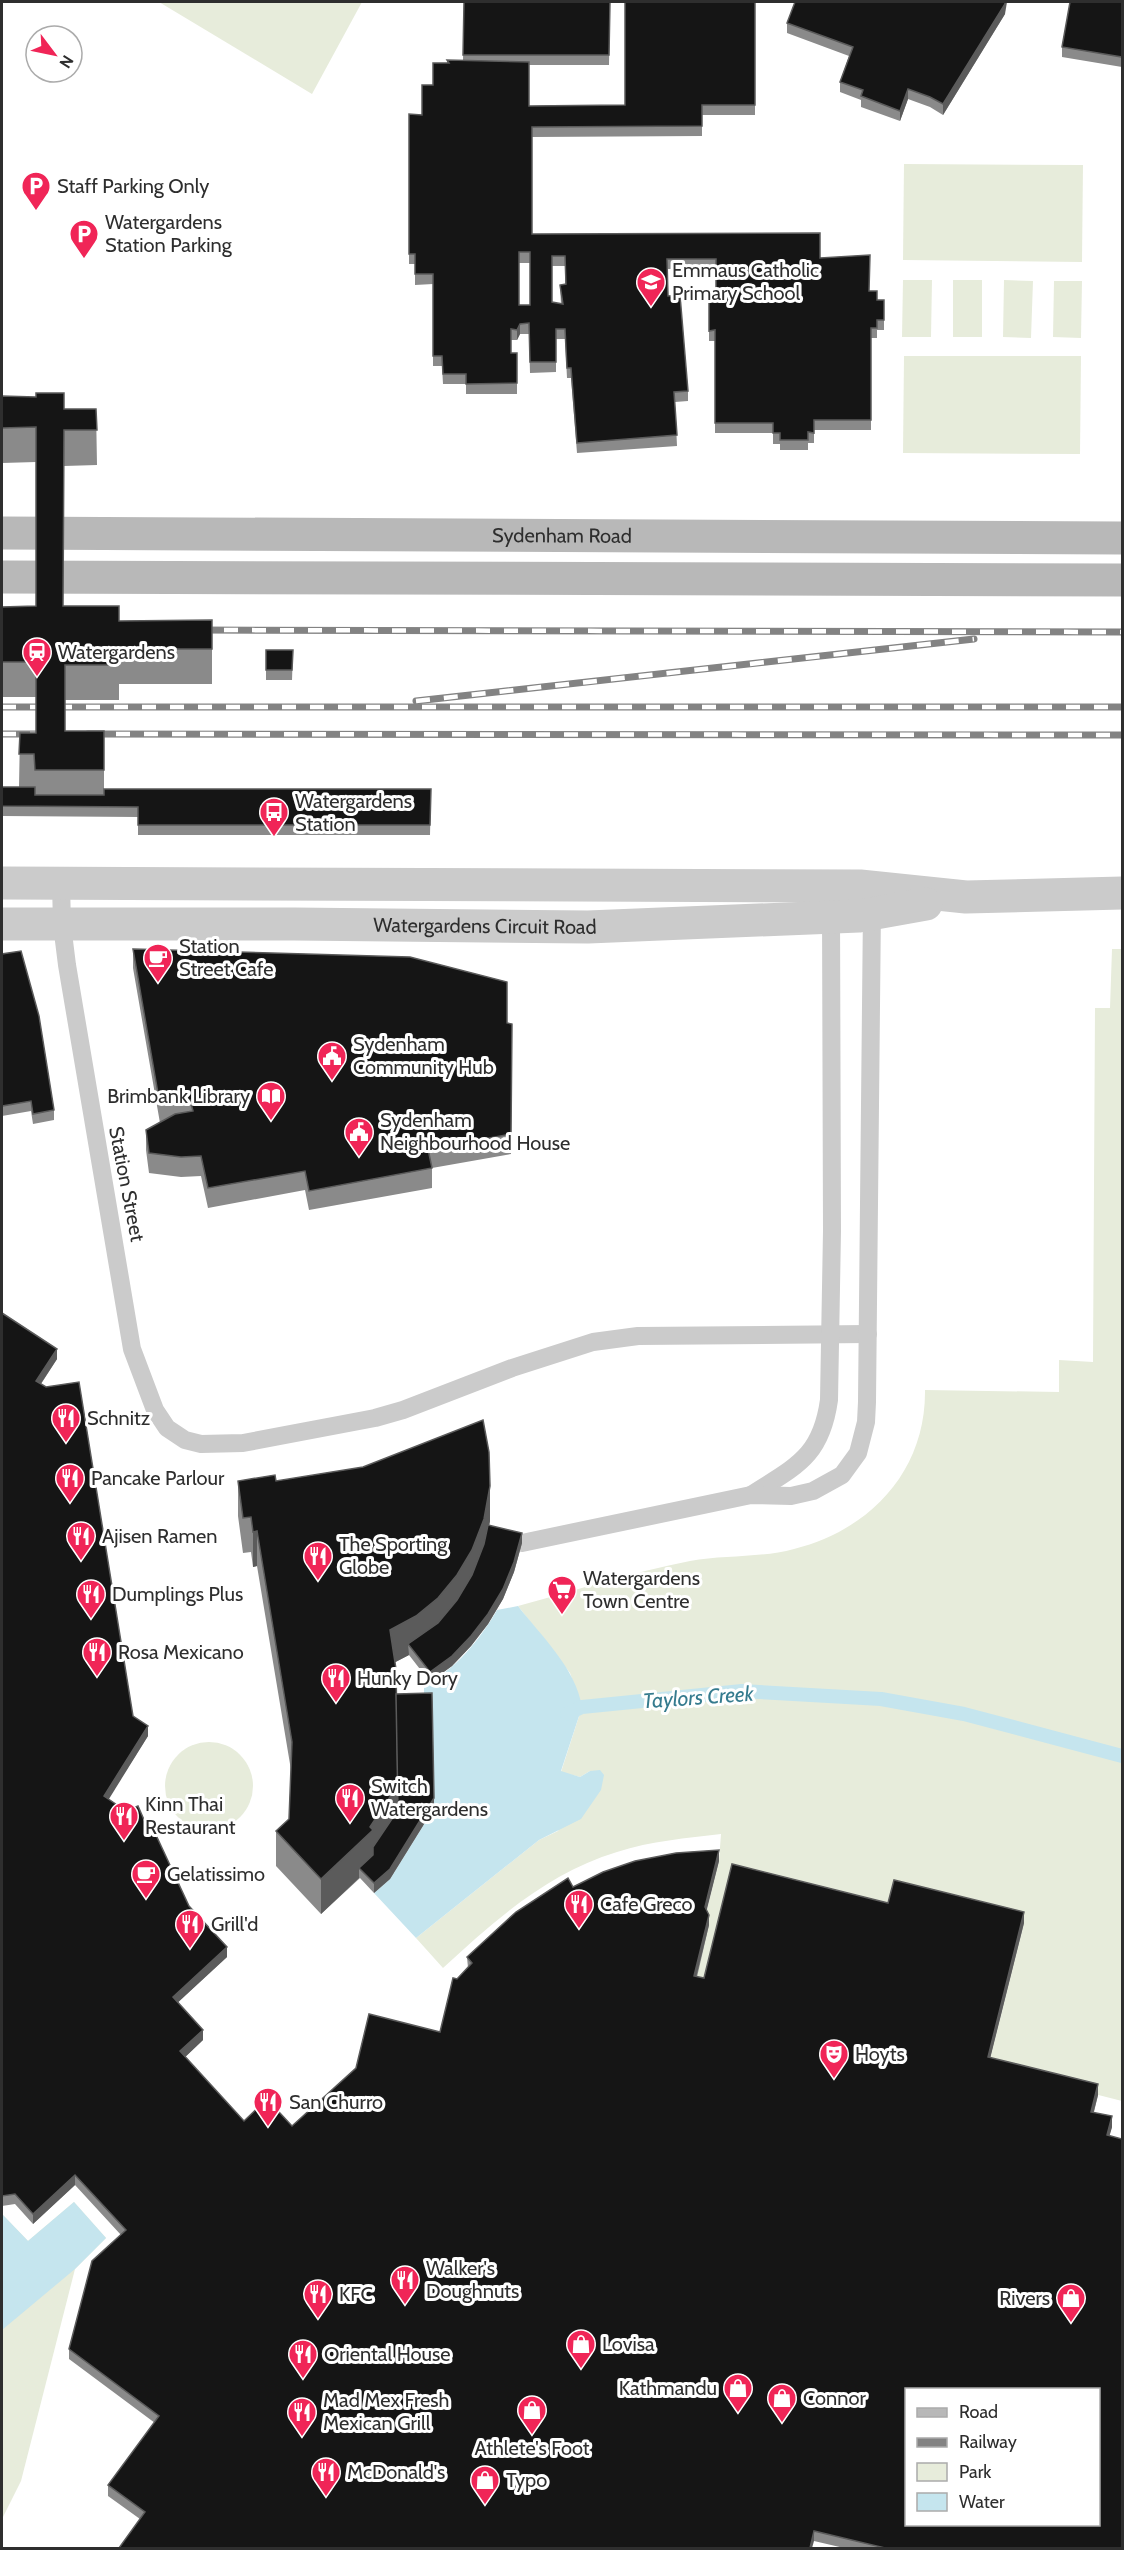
<svg xmlns="http://www.w3.org/2000/svg" width="1124" height="2550" font-family="Cabin,sans-serif">
<style>
.green{fill:#e7ecdb}
.water{fill:#c5e5ee}
.lines{fill:none;stroke-linecap:round;stroke-linejoin:round}
.stream{stroke:#c5e5ee;stroke-width:14}
.lane{stroke:#cbcbcb;stroke-width:18}
.street{stroke:#cbcbcb;stroke-width:33}
.secondary{stroke:#b8b8b8;stroke-width:33}
.rail-casing{stroke:#838383;stroke-width:7}
.rail{stroke:#fff;stroke-width:4.5;stroke-dasharray:14;stroke-linecap:butt}
.wall{fill:#8a8a8a;fill-rule:evenodd}
.shaded-wall{fill:#5b5b5b}
.building{fill:#151515;stroke:#5b5b5b;stroke-width:1.5;fill-rule:evenodd}
.labels{text-anchor:middle;dominant-baseline:central;stroke-width:6;stroke-linejoin:round;paint-order:stroke}
.poi-label{font-size:20px;fill:#2e2e2e;stroke:#fff;text-anchor:start}
.street-label{font-size:20px;fill:#2e2e2e;stroke:#fff}
.water-label{font-size:21px;font-style:italic;fill:#357b8e;stroke:#fff}
</style>
<rect width="100%" height="100%" fill="#fff"/>
<g class="green">
<path d="M159,2h203l-50,92z"/>
<path d="M904,164l179,1 -1,97 -179,-2z"/>
<path d="M903,280h29l-1,57h-29z"/>
<rect x="953" y="280" width="29" height="57"/>
<path d="M1004,280l29,1 -2,57 -28,-1z"/>
<path d="M1054,281h28l-1,57 -28,-1z"/>
<path d="M904,356h177l-1,98 -177,-1z"/>
<path d="M1112,949h10v1152l-134,-34 36,-144 -136,-10 -184,75 -10,-2 11,-69 14,-56 2,-27c-34,4 -70,7 -104,18 -69,21 -121,67 -174,116l-27,-30 123,-98 19,-9 32,-60 -10,6 -19,-5 21,-65 -12,-34 -52,-67c55,-15 116,-34 172,-45 34,-6 71,-3 104,-12 76,-19 132,-78 131,-159l134,2v-32l34,2 2,-354h15z"/>
<circle cx="209" cy="1786" r="44"/>
<path d="M74,2202l32,36 -31,31 -54,212 -19,38v-305l26,27z"/>
</g>
<g class="water">
<path d="M518,1606c23,30 58,62 64,101l-21,64 19,6 10,-6 10,-1 4,5 -3,15 -20,29 -42,21 -123,98 -42,-45 16,-14 44,-71 -10,-103v-20c31,-14 57,-47 73,-75z"/>
<path d="M74,2202l32,36 -31,31 -73,61v-116l26,27z"/>
</g>
<g class="lines">
<path class="stream" d="M567,1714l15,-7 160,-16 139,8 83,15 158,42"/>
<g class="lane">
<path d="M61,883l1,42 5,40 65,384 23,61 12,18 18,12 16,4 42,-1 132,-25 28,-8 109,-42 81,-26 45,-6 230,-2"/>
<path d="M751,1495c45,-29 70,-38 78,-95l3,-169 -1,-321"/>
<path d="M522,1543l229,-48 40,1 22,-5 29,-16 16,-22 8,-31 1,-20 5,-495"/>
</g>
<g class="street">
<path d="M2,883l858,3 106,11 156,-4"/>
<path id="s1" d="M2,924h292l294,3 271,-11 67,-12"/>
</g>
<g class="secondary">
<path id="s2" d="M2,533l1120,5"/>
<path d="M2,577l1120,3"/>
</g>
<g class="rail-casing">
<g id="rail">
<path d="M196,630l926,2"/>
<path d="M416,701l558,-62"/>
<path d="M2,707h1120"/>
<path d="M2,734h35"/>
<path d="M88,734l1034,1"/>
</g>
</g>
<use href="#rail" class="rail"/>
</g>
<g class="wall">
<path d="M464,2h146l-1,63h-80v41l96,-1 130,-103v113h-53v21l-170,1v97l288,24 49,33 8,9h7v30h-7v8h-6v92h-57v13h-6v7h-28v-6h-7v-11h-58v-92h-6v-51h7v-21h-49l1,27 20,95v10l-13,1 2,44 -100,7 -6,-75h-4l-2,-39h-9v33l-26,1 -1,-39h-9l-3,6h-6v13h6v41h-51v-10h-23l-1,-18h-9v-82l-18,1v-21h-6v-150l13,1 11,-30 14,-22v-3l16,1zM519,263h11v42h-11zM552,266h13v18l-5,1 1,19 -9,-2z"/>
<path d="M1122,2v65l-60,-10v-10z"/>
<path d="M1005,14l-62,101 -13,-8 -22,-8 -8,22 -39,-14v-7l-21,-8v-10l9,-26 -62,-23v-10z"/>
<path d="M2,396l62,13h32l1,56 -33,1 -1,140 56,15 93,-1v64h-93v16h-54v31h39v58h327l-1,46h-292v-18l-136,-1v-29h17l1,-54h16v-36h-34v-90l34,-1v-144l-34,1z"/>
<path d="M266,650h27l-1,30h-26z"/>
<path d="M133,949l379,75 -1,130 -79,14v20l-123,22 -4,-20 -97,18 -7,-32 -20,1 -32,-4 -3,-23v-20l14,-7 -27,-155z"/>
<path d="M2,954l52,156v10l-21,4 -2,-13 -29,5z"/>
<path d="M2,1313l55,46 -16,25 92,332 15,20 -40,63 37,23 44,84 38,51 -49,45 25,38 -18,17 59,64 48,5 148,-94 17,-53 11,-11 -1,-11 106,-70 146,-26 -13,50 3,14 -12,52 7,1 184,-75 136,20 -34,135 108,37 -4,17 18,15 -3,9 13,412h-278l-30,-7 -674,-22 -32,-23v-11l47,-62 -86,-64v-10l52,-114 -46,-50 -42,39 -18,-20 -13,2z"/>
<path d="M238,1481h38l214,40 -1,4 33,18 -8,29 -11,27 -15,25 -17,22 -19,20 -22,16 -21,-27 -14,7 1,32 38,114 -44,71 -16,14 -14,-15 -39,36 -45,-48v-35l13,-12 2,-49 -34,-204 -4,1 -2,-15 -8,1 -5,-37z"/>
</g>
<g class="shaded-wall">
<path d="M1005,2h2l-2,12 -62,101v-11z"/>
<path d="M908,89v10l-8,22v-10z"/>
<path d="M520,324v10l-3,6v-10z"/>
<path d="M57,1349v10l-21,32v-10z"/>
<path d="M490,1486v35l-6,33 -27,57 -49,33 1,11 -19,10v-35z"/>
<path d="M257,1531v35l-4,1v-35z"/>
<path d="M522,1533v10l-8,29 -11,27 -15,25 -17,22 -19,20 -22,16v-10z"/>
<path d="M148,1726v10l-44,71v-11z"/>
<path d="M398,1785v35l-25,37 -14,11v10l-38,36v-35l49,-52z"/>
<path d="M434,1798v10l-44,71 -16,14v-10z"/>
<path d="M719,1850v11l-14,56v-10z"/>
<path d="M1024,1912v11l-36,144v-10z"/>
<path d="M709,1915v10l-15,61v-10z"/>
<path d="M227,1947v10l-54,50v-10z"/>
<path d="M203,2030v10l-23,22v-11z"/>
<path d="M1098,2084v11l-7,27v-10z"/>
<path d="M1112,2116v11l-5,18v-10z"/>
<path d="M75,2175v10l-42,39v-10z"/>
<path d="M814,2531v10l-2,7h-2z"/>
</g>
<g class="building">
<path d="M464,2h146l-1,53h-146z"/>
<path d="M625,2h130v103h-53v21l-170,1v107l288,-1v25l50,-3 -1,36h8v9h7v20h-7v8h-6v92h-57v13l-6,-1v8h-28v-7h-7v-10h-58v-93l-6,1v-41h7v-31h-49l1,37 12,-1 8,96 -14,1 3,43 -100,8 -6,-75h-4l-2,-39h-9v33h-26l-1,-39 -9,1 -3,6 -6,-1v24h6v30l-51,1v-10h-23l-1,-18h-9v-82h-18v-20h-6v-140l13,1v-30h11v-22h16l-2,-3 82,2v44l96,-1zM519,252h11v53h-11zM552,256h13l1,28 -6,1 3,19 -11,-2z"/>
<path d="M795,2h210v2l-62,100 -13,-7 -22,-8 -8,22 -39,-15 2,-6 -23,-8 13,-35 -66,-24z"/>
<path d="M1070,2h52v55l-60,-10z"/>
<path d="M36,393h28v16h32l1,21h-33l-1,176h56v15l93,-1v29h-93v16h-54v66h39v39h-69l-1,-16h-15l1,-21h16v-71h-34v-55l34,-1v-179l-34,1v-32l34,1z"/>
<path d="M266,650h27l-1,20h-26z"/>
<path d="M2,787h33v8h69v-6h327l-1,36h-292v-18l-136,-1z"/>
<path d="M133,949l277,8 97,25v41l5,1 -1,110 -83,15 4,19 -123,23 -4,-20 -97,17 -7,-32 -20,1 -32,-4 -3,-23 29,-16 18,-3 -3,-11 -30,5z"/>
<path d="M21,951l18,65 15,94 -21,4 -2,-13 -29,5v-152z"/>
<path d="M2,1313l55,36 -21,32 10,6 33,-5 54,334 15,10 -44,70 22,15 12,-5 7,16 4,-2 40,86 38,41 -54,50 30,33 -23,21 64,70 23,-22 25,27 64,-58 13,-54 71,18 13,-54 4,1 15,-16 -5,-6 49,-45 52,-34 5,9 30,-15 32,-11 41,-8 43,-3 -14,57 4,8 -15,61 10,2 28,-114 156,39 6,-23 130,32 -36,145 110,27 -7,28 21,4 -5,19 15,4v409h-237l-71,-17 -4,17h-691l26,-36 -37,-27 51,-69 -90,-67 23,-88 34,-31 -51,-55 -42,39 -18,-20 -13,2zM906,2390h192v134h-192z"/>
<path d="M483,1420l6,32 1,34 -6,33 -12,31 -15,25 -19,23 -22,18 -26,14 6,39 2,116 -28,42 3,3 -52,49 -45,-48 13,-12 3,-77 -35,-211 -4,1 -2,-15 -8,1 -5,-37 37,-6 1,6 87,-14z"/>
<path d="M488,1525l34,8 -8,29 -11,27 -15,25 -17,22 -19,20 -22,16 -22,-28 30,-21 19,-23 15,-25 12,-31z"/>
<path d="M432,1693l2,105 -44,71 -16,14 -15,-15 14,-13v-8l25,-37 -2,-116z"/>
</g>
<defs>
<g id="parking-pin" transform="scale(1.5)"><path d="M0 17L-7.5 6A9.5 9.5 0 1 1 7.5 6Z" fill="#f02557" stroke="#fff"/><path d="M-3.5-5.5H1a3.5 3.5 0 0 1 0 7H-1V5.5H-3.5ZM-1-3.4V-.6H.8a1.4 1.4 0 0 0 0-2.8Z" fill="#fff"/></g>
<g id="school-pin" transform="scale(1.5)"><path d="M0 17L-7.5 6A9.5 9.5 0 1 1 7.5 6Z" fill="#f02557" stroke="#fff"/><path d="M0-5L7-2L0 1L-7-2ZM-4 1L0 2.5L4 1V4Q0 6-4 4Z" fill="#fff"/></g>
<g id="station-pin" transform="scale(1.5)"><path d="M0 17L-7.5 6A9.5 9.5 0 1 1 7.5 6Z" fill="#f02557" stroke="#fff"/><path d="M-3-6H3Q5-6 5-4V2Q5 4 3 4L4.5 6H3L1.5 4h-3L-3 6H-4.5L-3 4Q-5 4-5 2V-4Q-5-6-3-6ZM-3.5-4v3h7v-3ZM-3.5 1v1.5H-2V1ZM2 1v1.5H3.5V1Z" fill="#fff"/></g>
<g id="bus-pin" transform="scale(1.5)"><path d="M0 17L-7.5 6A9.5 9.5 0 1 1 7.5 6Z" fill="#f02557" stroke="#fff"/><path d="M-5-6H5V4H4V6H2V4H-2V6H-4V4H-5ZM-3.5-4V0h7V-4ZM-3.5 1.2v1.5H-2V1.2ZM2 1.2v1.5H3.5V1.2Z" fill="#fff"/></g>
<g id="cafe-pin" transform="scale(1.5)"><path d="M0 17L-7.5 6A9.5 9.5 0 1 1 7.5 6Z" fill="#f02557" stroke="#fff"/><path d="M-5.5-4.5H6V0H3Q3 3.5 0 3.5H-2.5Q-5.5 3.5-5.5 0ZM3-3.2v2h1.7v-2ZM-6 4.5H4V6H-6Z" fill="#fff"/></g>
<g id="civic-pin" transform="scale(1.5)"><path d="M0 17L-7.5 6A9.5 9.5 0 1 1 7.5 6Z" fill="#f02557" stroke="#fff"/><path d="M-.6-6.5H3V-4.5H.6V-3L4-1V1h2V6H-6V1h2V-1L-.6-3ZM-1.2 2.5V6h2.4V2.5Z" fill="#fff"/></g>
<g id="library-pin" transform="scale(1.5)"><path d="M0 17L-7.5 6A9.5 9.5 0 1 1 7.5 6Z" fill="#f02557" stroke="#fff"/><path d="M-6-4Q-3-5.5-.7-3.5V5Q-3 3-6 4ZM6-4Q3-5.5 .7-3.5V5Q3 3 6 4Z" fill="#fff"/></g>
<g id="restaurant-pin" transform="scale(1.5)"><path d="M0 17L-7.5 6A9.5 9.5 0 1 1 7.5 6Z" fill="#f02557" stroke="#fff"/><path d="M-5-6h1v4h1v-4h1v4h1v-4h1v5L-1.5 .5V6h-2V.5L-5-1ZM5-6V6H3V1.5H1.5Q1.5-4 5-6Z" fill="#fff"/></g>
<g id="supermarket-pin" transform="scale(1.5)"><path d="M0 17L-7.5 6A9.5 9.5 0 1 1 7.5 6Z" fill="#f02557" stroke="#fff"/><path d="M-6-5.5h2.5l.6 2H6L4.5 2H-2.5L-4.4-4H-6ZM-1.5 3.2a1.3 1.3 0 1 0 .1 0ZM3 3.2a1.3 1.3 0 1 0 .1 0Z" fill="#fff"/></g>
<g id="theatre-pin" transform="scale(1.5)"><path d="M0 17L-7.5 6A9.5 9.5 0 1 1 7.5 6Z" fill="#f02557" stroke="#fff"/><path d="M-5-5.5Q0-4 5-5.5V0Q5 5 0 6Q-5 5-5 0ZM-3.3-2.5H-1v1.5H-3.3ZM1-2.5H3.3v1.5H1ZM-2.8 1Q0 5.5 2.8 1Z" fill="#fff"/></g>
<g id="shop-pin" transform="scale(1.5)"><path d="M0 17L-7.5 6A9.5 9.5 0 1 1 7.5 6Z" fill="#f02557" stroke="#fff"/><path d="M-5-2.5h2.3a2.7 3.5 0 0 1 5.4 0H5L5.5 6h-11ZM-1.5-2.5h3a1.5 2.3 0 0 0-3 0Z" fill="#fff"/></g>
</defs>
<g fill-rule="evenodd">
<use href="#parking-pin" x="36" y="186"/>
<use href="#parking-pin" x="84" y="234"/>
<use href="#school-pin" x="651" y="282"/>
<use href="#station-pin" x="37" y="652"/>
<use href="#bus-pin" x="274" y="812"/>
<use href="#cafe-pin" x="158" y="958"/>
<use href="#civic-pin" x="332" y="1056"/>
<use href="#library-pin" x="271" y="1096"/>
<use href="#civic-pin" x="359" y="1132"/>
<use href="#restaurant-pin" x="66" y="1418"/>
<use href="#restaurant-pin" x="70" y="1478"/>
<use href="#restaurant-pin" x="81" y="1536"/>
<use href="#restaurant-pin" x="318" y="1556"/>
<use href="#supermarket-pin" x="562" y="1590"/>
<use href="#restaurant-pin" x="91" y="1594"/>
<use href="#restaurant-pin" x="97" y="1652"/>
<use href="#restaurant-pin" x="336" y="1678"/>
<use href="#restaurant-pin" x="350" y="1798"/>
<use href="#restaurant-pin" x="124" y="1816"/>
<use href="#cafe-pin" x="146" y="1874"/>
<use href="#restaurant-pin" x="579" y="1904"/>
<use href="#restaurant-pin" x="190" y="1924"/>
<use href="#theatre-pin" x="834" y="2054"/>
<use href="#restaurant-pin" x="268" y="2102"/>
<use href="#restaurant-pin" x="405" y="2280"/>
<use href="#restaurant-pin" x="318" y="2294"/>
<use href="#shop-pin" x="1071" y="2298"/>
<use href="#shop-pin" x="581" y="2344"/>
<use href="#restaurant-pin" x="303" y="2354"/>
<use href="#shop-pin" x="738" y="2388"/>
<use href="#shop-pin" x="782" y="2398"/>
<use href="#shop-pin" x="532" y="2410"/>
<use href="#restaurant-pin" x="302" y="2412"/>
<use href="#restaurant-pin" x="326" y="2472"/>
<use href="#shop-pin" x="485" y="2480"/>
</g>
<g class="labels">
<g class="poi-label">
<text x="57" y="186">Staff Parking Only</text>
<text x="105" y="222">Watergardens<tspan x="105" dy="23">Station Parking</tspan></text>
<text x="672" y="270">Emmaus Catholic<tspan x="672" dy="23">Primary School</tspan></text>
<text x="58" y="652">Watergardens</text>
<text x="295" y="801">Watergardens<tspan x="295" dy="23">Station</tspan></text>
<text x="179" y="946">Station<tspan x="179" dy="23">Street Cafe</tspan></text>
<text x="353" y="1044">Sydenham<tspan x="353" dy="23">Community Hub</tspan></text>
<text x="250" y="1096" text-anchor="end">Brimbank Library</text>
<text x="380" y="1120">Sydenham<tspan x="380" dy="23">Neighbourhood House</tspan></text>
<text x="87" y="1418">Schnitz</text>
<text x="91" y="1478">Pancake Parlour</text>
<text x="102" y="1536">Ajisen Ramen</text>
<text x="339" y="1544">The Sporting<tspan x="339" dy="23">Globe</tspan></text>
<text x="583" y="1578">Watergardens<tspan x="583" dy="23">Town Centre</tspan></text>
<text x="112" y="1594">Dumplings Plus</text>
<text x="118" y="1652">Rosa Mexicano</text>
<text x="357" y="1678">Hunky Dory</text>
<text x="371" y="1786">Switch<tspan x="371" dy="23">Watergardens</tspan></text>
<text x="145" y="1804">Kinn Thai<tspan x="145" dy="23">Restaurant</tspan></text>
<text x="167" y="1874">Gelatissimo</text>
<text x="600" y="1904">Cafe Greco</text>
<text x="211" y="1924">Grill'd</text>
<text x="855" y="2054">Hoyts</text>
<text x="289" y="2102">San Churro</text>
<text x="426" y="2268">Walker's<tspan x="426" dy="23">Doughnuts</tspan></text>
<text x="339" y="2294">KFC</text>
<text x="1050" y="2298" text-anchor="end">Rivers</text>
<text x="602" y="2344">Lovisa</text>
<text x="324" y="2354">Oriental House</text>
<text x="717" y="2388" text-anchor="end">Kathmandu</text>
<text x="803" y="2398">Connor</text>
<text x="323" y="2400">Mad Mex Fresh<tspan x="323" dy="23">Mexican Grill</tspan></text>
<text x="532" y="2448" text-anchor="middle">Athlete's Foot</text>
<text x="347" y="2472">McDonald's</text>
<text x="506" y="2480">Typo</text>
</g>
<g class="street-label">
<text stroke="none"><textPath href="#s2" startOffset="560">Sydenham Road</textPath></text>
<text stroke="none"><textPath href="#s1" startOffset="483">Watergardens Circuit Road</textPath></text>
<text transform="translate(127 1184) rotate(79)">Station Street</text>
</g>
<g class="water-label">
<text transform="translate(698 1697) rotate(-4)">Taylors Creek</text>
</g>
</g>
<rect width="1124" height="2550" fill="none" stroke="#2e2e2e" stroke-width="6"/>
<rect x="905" y="2388" width="195" height="138" fill="#ffffff" stroke="#ababab" stroke-width="1.5"/>
<rect x="917" y="2408" width="30" height="9" fill="#b8b8b8" stroke="#ababab" stroke-width="1.5"/>
<text x="959" y="2418" font-size="18" fill="#2e2e2e">Road</text>
<rect x="917" y="2438" width="30" height="9" fill="#838383" stroke="#ababab" stroke-width="1.5"/>
<text x="959" y="2448" font-size="18" fill="#2e2e2e">Railway</text>
<rect x="917" y="2463" width="30" height="18" fill="#e7ecdb" stroke="#ababab" stroke-width="1.5"/>
<text x="959" y="2478" font-size="18" fill="#2e2e2e">Park</text>
<rect x="917" y="2493" width="30" height="18" fill="#c5e5ee" stroke="#ababab" stroke-width="1.5"/>
<text x="959" y="2508" font-size="18" fill="#2e2e2e">Water</text>
<g transform="translate(54 54) rotate(122)"><circle r="28" fill="#ffffff" stroke="#ababab" stroke-width="1.5"/>
<path d="M0-4.5L10 22L0 15L-10 22Z" fill="#f02557"/>
<text y="-9" font-size="16" font-weight="bold" text-anchor="middle" fill="#2e2e2e">N</text>
</g>
</svg>
